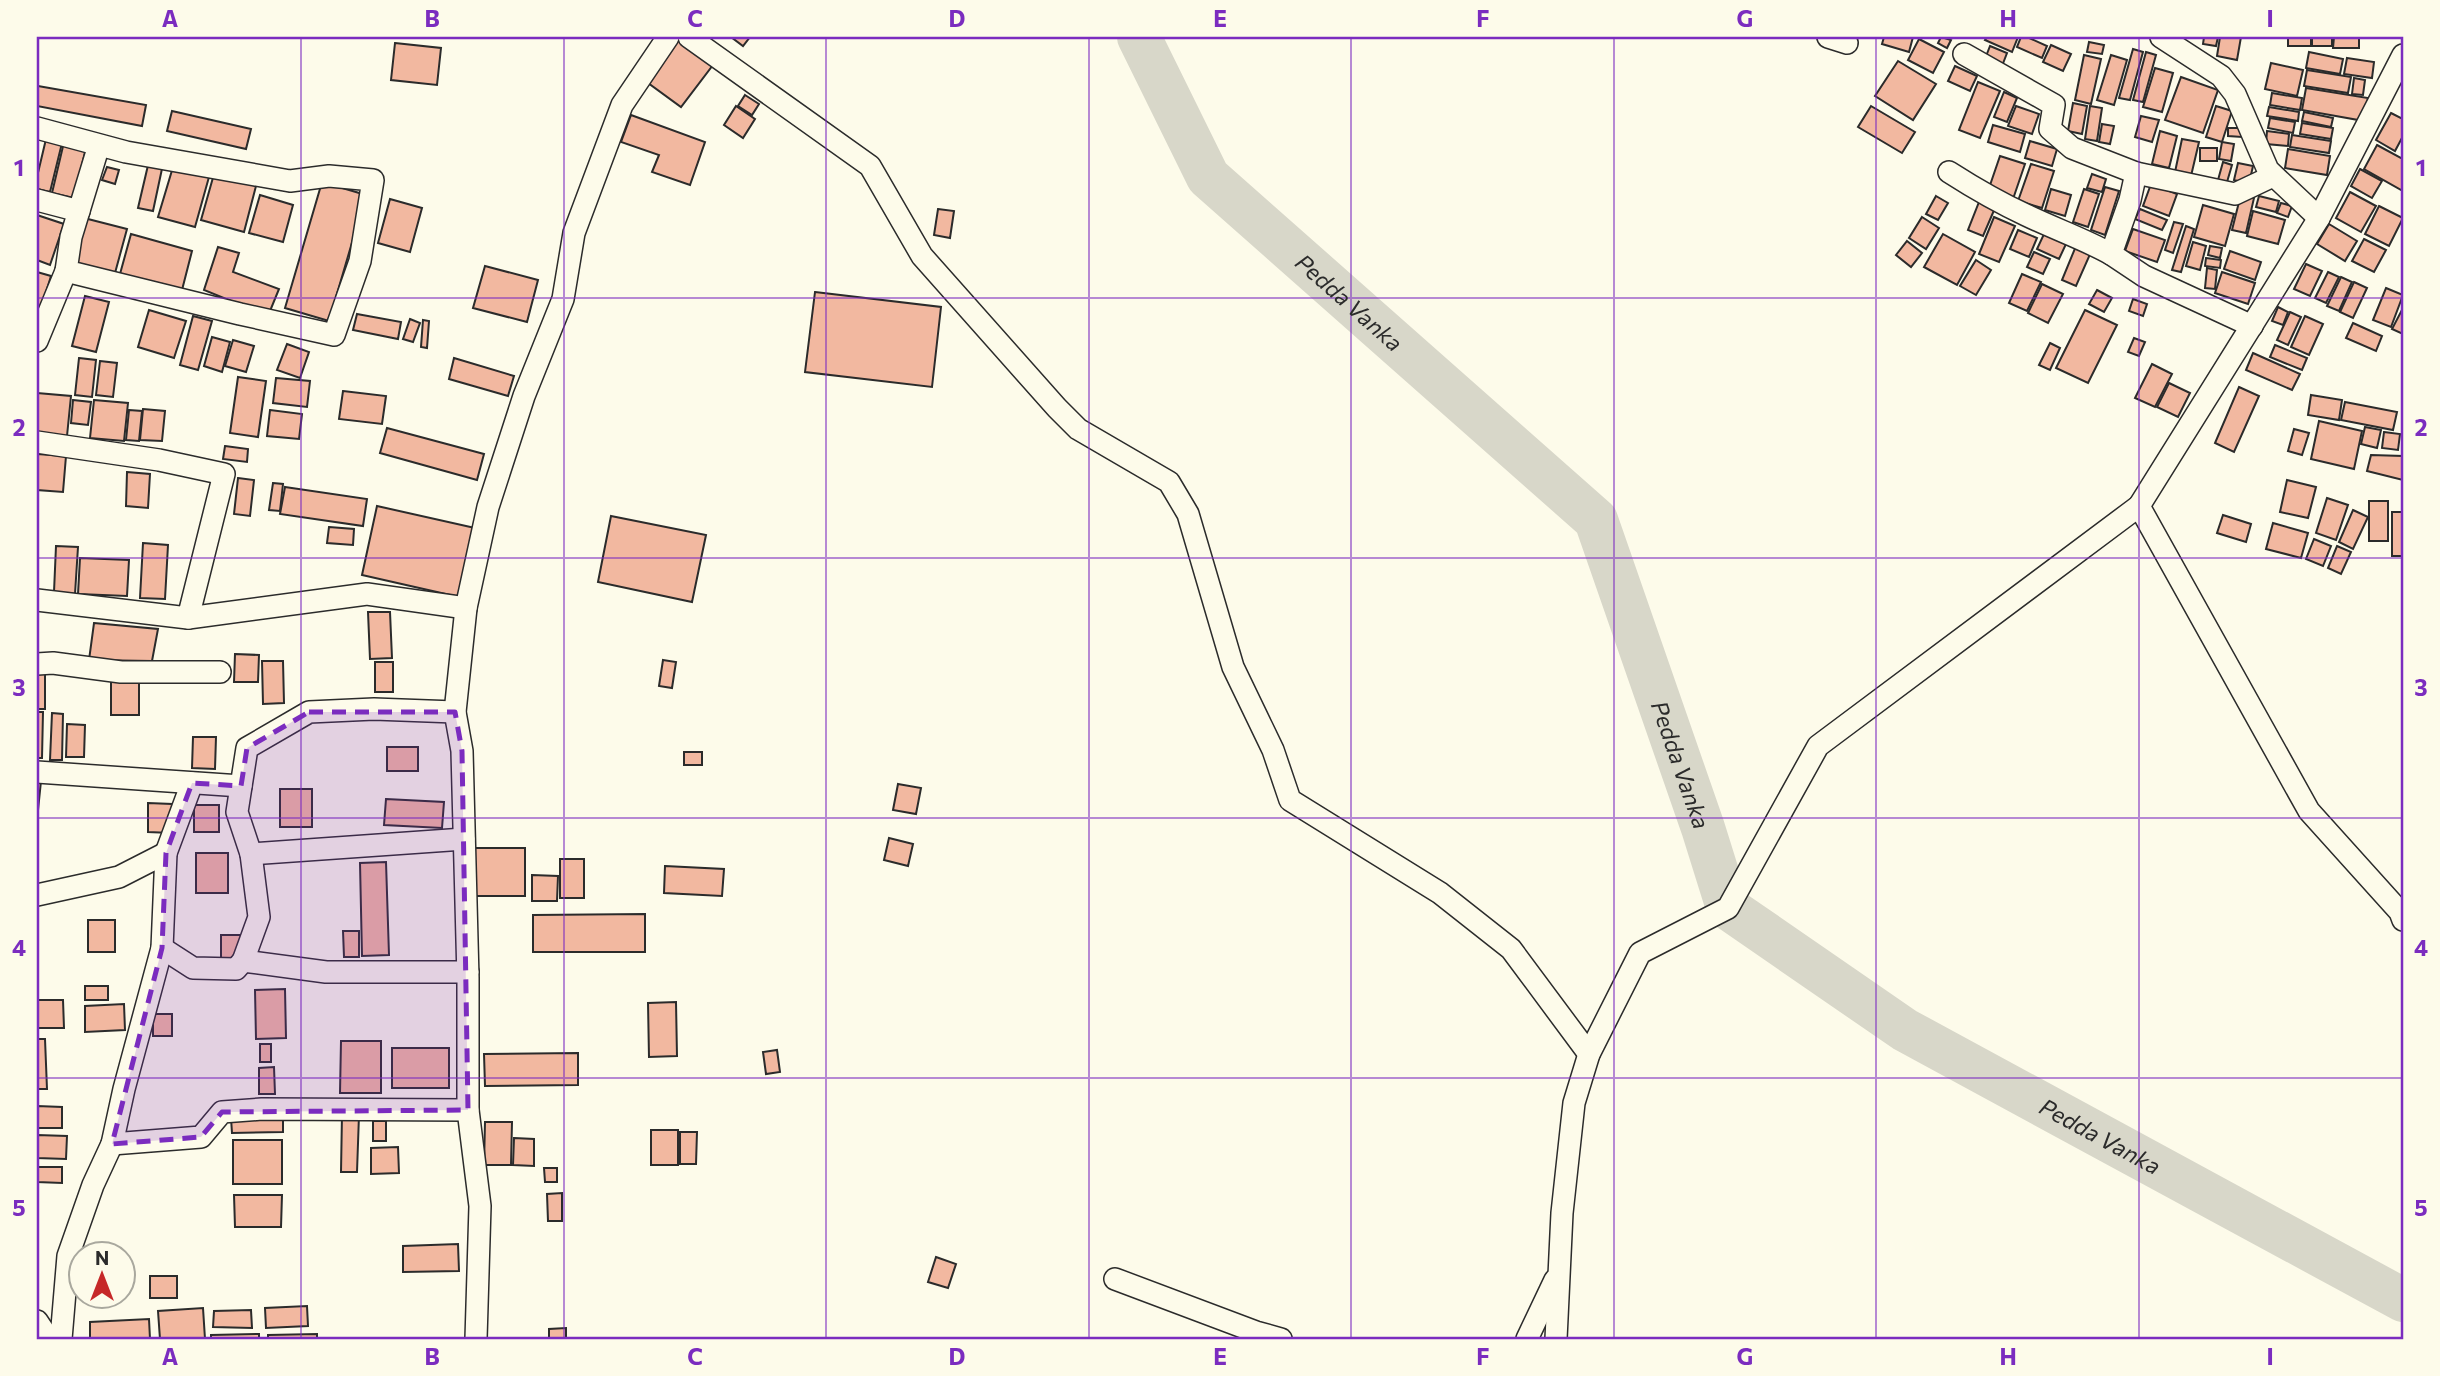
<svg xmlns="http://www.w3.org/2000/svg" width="2440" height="1376" font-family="Commissioner,sans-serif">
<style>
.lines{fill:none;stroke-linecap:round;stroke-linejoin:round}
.river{stroke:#d8d7c9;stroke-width:44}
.building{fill:#f2b8a0;stroke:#2b2b2b;stroke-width:2}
.street-casing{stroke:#2b2b2b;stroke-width:24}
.street{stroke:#fdfbea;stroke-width:21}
.marked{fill:#7b2cbf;fill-opacity:0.2;stroke:#7b2cbf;stroke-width:5;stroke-dasharray:14 9;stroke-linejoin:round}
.grid{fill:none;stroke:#7b2cbf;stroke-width:2;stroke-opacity:0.55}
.labels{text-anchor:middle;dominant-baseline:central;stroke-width:5;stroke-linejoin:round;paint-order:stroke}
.water-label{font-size:23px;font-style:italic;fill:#2b2b2b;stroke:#fdfbea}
.neatline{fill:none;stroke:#7b2cbf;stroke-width:2.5}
.grid-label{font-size:23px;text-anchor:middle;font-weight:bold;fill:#7b2cbf}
</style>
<rect width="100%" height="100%" fill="#fdfbea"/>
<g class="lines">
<path class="river" id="s1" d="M1139,37l69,140 388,343 107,308 25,80 177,122 498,270"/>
</g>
<g class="building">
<path d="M676,37h7l33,24 -35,46 -37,-27z"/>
<path d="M731,37h19l-7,9z"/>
<path d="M1884,37h29l-4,15 -27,-8z"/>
<path d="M1941,37l10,3 -4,8 -9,-5z"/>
<path d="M1987,37h31l-6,15 -27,-12z"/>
<path d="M2021,37h6l20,9 -5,12 -25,-11z"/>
<path d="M2204,37h14l-2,9 -13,-2z"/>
<path d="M2220,37h21l-4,23 -20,-4z"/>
<rect x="2288" y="37" width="23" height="9"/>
<rect x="2312" y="37" width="20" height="9"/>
<path d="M2334,37h25v11h-26z"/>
<path d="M1919,39l25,13 -11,21 -25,-13z"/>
<path d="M2089,42l15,3 -2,9 -15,-2z"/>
<path d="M395,43l46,5 -4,37 -46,-5z"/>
<path d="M2051,45l20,9 -8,17 -20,-9z"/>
<path d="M1990,46l17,7 -5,13 -17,-7z"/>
<path d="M2133,49l10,3 -13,48 -11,-2z"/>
<path d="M2146,52l10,3 -13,47 -10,-2z"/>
<path d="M2309,52l34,7 -3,15 -34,-6z"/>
<path d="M2084,55l17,4 -10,45 -16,-4z"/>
<path d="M2111,55l16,5 -13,45 -17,-5z"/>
<path d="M2347,58l27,4 -2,16 -28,-4z"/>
<path d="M1898,61l38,23 -23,36 -38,-24z"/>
<path d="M2271,63l32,7 -6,26 -32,-7z"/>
<path d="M1955,66l22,10 -7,15 -22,-10z"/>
<path d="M2155,68l18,5 -11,39 -19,-5z"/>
<path d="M2307,70l44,7 -3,16 -44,-7z"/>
<path d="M2181,77l37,13 -15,43 -38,-13z"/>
<path d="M2354,78l11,2 -2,15 -11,-1z"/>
<path d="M1978,82l22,9 -20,47 -21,-8z"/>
<path d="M38,86l108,19 -4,21 -105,-20z"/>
<path d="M2306,88l62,10 -4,23 -62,-11z"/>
<path d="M2004,92l13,6 -10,24 -13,-5z"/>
<path d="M2272,93l30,5 -2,12 -30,-5z"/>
<path d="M745,95l14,9 -7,11 -14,-9z"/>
<path d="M2073,103l14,3 -5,28 -14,-3z"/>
<path d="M736,106l19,13 -12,19 -19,-13z"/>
<path d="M1871,106l44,26 -13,21 -44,-26z"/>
<path d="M2016,106l23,8 -7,20 -24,-8z"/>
<path d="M2090,106l12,2 -5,33 -12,-2z"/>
<path d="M2216,106l16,5 -10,31 -16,-5z"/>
<path d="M2269,107l30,5 -1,9 -31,-5z"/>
<path d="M172,111l79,18 -5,20 -79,-18z"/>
<path d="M2304,112l29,6 -2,9 -29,-6z"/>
<path d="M2391,113l12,6v17l-8,15 -19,-11z"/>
<path d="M631,115l74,27 -15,43 -38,-13 7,-17 -38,-13z"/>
<path d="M2141,116l18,4 -7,22 -17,-5z"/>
<path d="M2270,118l25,4 -2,11 -25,-5z"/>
<path d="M2302,123l31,5 -2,11 -31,-5z"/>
<path d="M2102,124l12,2 -4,18 -11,-2z"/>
<path d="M1993,125l32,9 -5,18 -32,-10z"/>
<path d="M2228,128h14v9l-14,-1z"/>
<path d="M2160,131l17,5 -8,32 -17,-4z"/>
<path d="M2267,131l22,3 -1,12 -22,-2z"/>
<path d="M2292,135l39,6 -2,12 -39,-6z"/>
<path d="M46,139l16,4 -12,49 -13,-3v-12z"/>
<path d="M2182,139l17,3 -8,34 -16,-4z"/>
<path d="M2030,141l27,8 -5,17 -27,-8z"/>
<path d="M64,142l22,6 -12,50 -22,-5z"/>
<path d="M2222,142l12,2 -3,17 -12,-2z"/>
<path d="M2377,145l26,14v32l-39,-22z"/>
<rect x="2200" y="148" width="17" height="13"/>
<path d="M2288,149l42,7 -3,19 -42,-7z"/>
<path d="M2000,156l25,8 -12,35 -25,-8z"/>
<path d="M149,161l14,3 -10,47 -15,-3z"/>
<path d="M2223,162l9,3 -5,17 -9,-2z"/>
<path d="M2238,163l15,3 -4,18 -15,-4z"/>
<path d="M2031,164l23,7 -12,37 -24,-7z"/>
<path d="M107,167l12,3 -4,14 -13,-4z"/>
<path d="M173,167l36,10 -14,50 -37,-10z"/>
<path d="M2360,169l22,12 -10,17 -21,-12z"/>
<path d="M214,174l42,12 -12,46 -43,-12z"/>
<path d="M2092,174l14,5 -4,13 -15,-4z"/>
<path d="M322,182l44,13 -37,126 -44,-13z"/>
<path d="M2151,184l26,10 -8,22 -26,-10z"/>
<path d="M2105,187l14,4 -14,44 -14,-5z"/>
<path d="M2051,189l20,6 -6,21 -20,-6z"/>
<path d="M2084,189l15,5 -11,33 -15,-5z"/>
<path d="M2350,192l26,14 -15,26 -25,-14z"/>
<path d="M2241,194l13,4 -8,35 -14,-3z"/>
<path d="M260,195l33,10 -10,37 -34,-9z"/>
<path d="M1936,196l12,7 -10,17 -12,-6z"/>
<path d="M2259,196l20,5 -3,11 -20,-5z"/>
<path d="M390,199l32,9 -12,44 -32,-9z"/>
<path d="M1979,202l16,6 -12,28 -15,-6z"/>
<path d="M2281,203l11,3 -4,11 -11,-4z"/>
<path d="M2203,205l31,9 -9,32 -31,-9z"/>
<path d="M2379,206l24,12 -14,28 -24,-12z"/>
<path d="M938,209l16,2 -4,27 -16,-3z"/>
<path d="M2140,209l27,11 -5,10 -27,-11z"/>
<path d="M2253,211l32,9 -7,24 -31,-8z"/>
<path d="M37,215l27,9 -14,41 -13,-5z"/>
<path d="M1922,217l17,11 -13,21 -17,-11z"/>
<path d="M1994,217l21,9 -16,36 -20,-8z"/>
<path d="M84,218l43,11 -12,44 -42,-11z"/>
<path d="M2174,222l9,2 -10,29 -8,-3z"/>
<path d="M2329,224l28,17 -12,20 -28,-17z"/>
<path d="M2186,226l8,3 -13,43 -9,-2z"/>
<path d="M2133,229l32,11 -8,22 -32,-11z"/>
<path d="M2018,230l19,8 -8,19 -19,-8z"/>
<path d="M131,234l61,17 -10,39 -62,-16z"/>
<path d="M1943,234l32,18 -18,33 -33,-18z"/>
<path d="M2044,234l22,10 -7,15 -22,-10z"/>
<path d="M2364,239l22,11 -12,22 -22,-11z"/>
<path d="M1907,241l15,12 -11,14 -15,-12z"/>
<path d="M2193,242l13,4 -6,24 -14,-4z"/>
<path d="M2076,246l15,6 -15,34 -14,-6z"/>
<path d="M2210,246l12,2 -2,10 -12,-3z"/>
<path d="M218,247l21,6 -6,19 46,17 -11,27 -64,-26z"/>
<path d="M2230,251l31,11 -6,18 -31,-11z"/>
<path d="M2034,252l16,7 -7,15 -16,-7z"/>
<path d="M2206,258l15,2 -1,8 -15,-2z"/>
<path d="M1976,260l15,10 -15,25 -16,-9z"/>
<path d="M2306,264l16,7 -12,25 -16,-7z"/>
<path d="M485,266l53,14 -11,42 -54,-14z"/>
<path d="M2207,268l10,2 -2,19 -10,-1z"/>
<path d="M37,272l14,4 -14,45z"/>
<path d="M2222,272l33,11 -7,21 -33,-11z"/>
<path d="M2328,272l11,5 -13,26 -11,-5z"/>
<path d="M2022,274l19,8 -14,29 -18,-8z"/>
<path d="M2341,277l11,5 -13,29 -12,-5z"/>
<path d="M2354,282l13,6 -14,30 -13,-6z"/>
<path d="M2042,284l21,10 -15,29 -20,-10z"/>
<path d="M2386,288l17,7 -12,32 -18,-7z"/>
<path d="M2097,290l15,8 -8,14 -15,-8z"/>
<path d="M815,292l126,15 -9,80 -127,-15z"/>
<path d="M85,296l24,6 -13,50 -24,-6z"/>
<path d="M2133,299l14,5 -4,12 -14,-5z"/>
<path d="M2278,307l10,5 -5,13 -11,-4z"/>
<path d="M2403,308v26l-11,-5z"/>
<path d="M149,310l37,11 -12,37 -36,-11z"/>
<path d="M2085,310l32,15 -29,58 -32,-15z"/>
<path d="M2290,312l11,5 -13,28 -11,-5z"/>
<path d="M357,314l44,8 -3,17 -45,-9z"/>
<path d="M193,316l19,5 -14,49 -18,-5z"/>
<path d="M2305,316l18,8 -14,31 -18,-8z"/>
<path d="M410,319l10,4 -7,19 -10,-3z"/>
<path d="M423,320l6,1 -2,27 -6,-1z"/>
<path d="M2353,323l29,13 -6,15 -30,-13z"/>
<path d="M212,337l18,5 -8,30 -18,-6z"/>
<path d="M2134,338l11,4 -6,14 -11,-4z"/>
<path d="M233,340l21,6 -8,26 -21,-6z"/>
<path d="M2050,343l10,5 -10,22 -11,-5z"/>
<path d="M287,344l22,8 -9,26 -23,-8z"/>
<path d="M2275,345l32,13 -5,12 -32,-13z"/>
<path d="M2253,353l47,21 -8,16 -46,-20z"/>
<path d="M79,358l17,2 -4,37 -17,-2z"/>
<path d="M454,358l60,18 -6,20 -59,-17z"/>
<path d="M100,361l17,2 -4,34 -17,-2z"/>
<path d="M2152,364l20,10 -17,33 -20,-9z"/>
<path d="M238,377l28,4 -8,56 -28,-4z"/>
<path d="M276,378l34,3 -3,26 -34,-4z"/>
<path d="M2169,383l21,10 -12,24 -21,-10z"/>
<path d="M2239,387l20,9 -25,56 -19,-9z"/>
<path d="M343,391l43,5 -4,28 -43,-5z"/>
<path d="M37,393l34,3 -4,40 -30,-2z"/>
<path d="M2311,395l31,5 -3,20 -31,-5z"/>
<path d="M73,400l18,2 -3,23 -17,-2z"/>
<path d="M94,400l34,3 -4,38 -34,-3z"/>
<path d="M2345,402l52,10 -4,18 -52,-10z"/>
<path d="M143,409l22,2 -3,30 -22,-1z"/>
<path d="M129,410l13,1 -3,30 -13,-1z"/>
<path d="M270,410l32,4 -3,25 -32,-3z"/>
<path d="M2319,421l43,10 -8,38 -43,-10z"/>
<path d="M2365,427l16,3 -4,18 -16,-4z"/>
<path d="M387,428l97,26 -7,26 -97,-27z"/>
<path d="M2294,429l15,4 -7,22 -14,-4z"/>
<path d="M2384,432l16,2 -2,16 -16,-2z"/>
<path d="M225,446l23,3 -1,13 -24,-3z"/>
<path d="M37,454l29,2 -3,36 -26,-2z"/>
<path d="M2371,455l32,1v24l-36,-9z"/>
<path d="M127,472l23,2 -2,34 -22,-2z"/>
<path d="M238,478l16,2 -4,36 -16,-2z"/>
<path d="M2287,480l29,7 -8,31 -28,-6z"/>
<path d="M273,483l10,1 -3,27 -11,-1z"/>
<path d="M285,487l82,12 -4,27 -83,-12z"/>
<path d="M2327,498l21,7 -12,35 -20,-7z"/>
<rect x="2369" y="501" width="19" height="40"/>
<path d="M377,506l98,22 -16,69 -97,-22z"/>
<path d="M2353,510l15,7 -15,32 -14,-7z"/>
<rect x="2392" y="512" width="11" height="44"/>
<path d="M2223,515l28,9 -5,18 -29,-9z"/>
<path d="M611,516l95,19 -14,67 -94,-20z"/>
<path d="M2273,523l35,10 -7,25 -35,-9z"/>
<path d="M329,527l25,2 -1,16 -26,-2z"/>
<path d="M2314,539l17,7 -8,20 -17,-7z"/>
<path d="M143,543l25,2 -3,54 -25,-1z"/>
<path d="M56,546l22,1 -3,47 -21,-2z"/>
<path d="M2337,546l14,6 -10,22 -13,-6z"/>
<path d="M80,558l49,2 -2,36 -49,-2z"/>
<path d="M368,612h22l2,46 -22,1z"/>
<path d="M94,623l64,6 -6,32 -63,-1z"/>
<path d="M235,654l24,1 -1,27h-24z"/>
<path d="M663,660l13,2 -4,26 -13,-2z"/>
<path d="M262,661h21l1,42 -21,1z"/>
<rect x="375" y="662" width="18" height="30"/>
<rect x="37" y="668" width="8" height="41"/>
<rect x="111" y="679" width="28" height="36"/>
<path d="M37,712h6l-1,46h-5z"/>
<path d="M52,713l11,1 -1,46h-12z"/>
<path d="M67,724l18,1 -1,32h-18z"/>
<path d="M193,737h23l-1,32 -23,-1z"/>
<rect x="387" y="747" width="31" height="24"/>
<rect x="684" y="752" width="18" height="13"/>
<path d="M37,781h4l-4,39z"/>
<path d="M898,784l23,4 -5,26 -23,-4z"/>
<rect x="280" y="789" width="32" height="38"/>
<path d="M386,799l58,3 -2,26 -58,-3z"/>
<path d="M148,803l24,1 -1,29 -23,-1z"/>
<rect x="194" y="805" width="25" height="27"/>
<path d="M889,838l24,6 -5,22 -24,-6z"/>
<rect x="474" y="848" width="51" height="48"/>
<rect x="196" y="853" width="32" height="40"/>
<rect x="560" y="859" width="24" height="39"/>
<path d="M386,862l3,93 -27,1 -2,-93z"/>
<path d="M665,866l59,3 -2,27 -58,-3z"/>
<path d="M532,875l26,1 -1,25h-25z"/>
<path d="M645,914v38h-112v-37z"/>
<rect x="88" y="920" width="27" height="32"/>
<path d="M343,931h16v26h-15z"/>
<rect x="221" y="935" width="22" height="26"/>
<rect x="85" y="986" width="23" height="14"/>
<path d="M285,989l1,49 -30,1 -1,-49z"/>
<path d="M37,1000h26l1,28h-27z"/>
<path d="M676,1002l1,54 -28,1 -1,-54z"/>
<path d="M124,1004l1,26 -40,2v-26z"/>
<rect x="153" y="1014" width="19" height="22"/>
<path d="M37,1039h8l2,50h-10z"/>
<path d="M341,1041h40v52h-41z"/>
<rect x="260" y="1044" width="11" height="18"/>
<rect x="392" y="1048" width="57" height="40"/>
<path d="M777,1050l3,22 -14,2 -3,-22z"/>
<path d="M578,1053v32l-93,1 -1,-32z"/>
<path d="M274,1067l1,27h-16v-26z"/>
<path d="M37,1106l25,1v21h-25z"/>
<path d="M342,1114l17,1 -2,57h-16z"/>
<path d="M231,1118h52v14l-51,1z"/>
<rect x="373" y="1121" width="13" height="20"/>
<path d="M485,1122h27l-1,43h-27z"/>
<rect x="651" y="1130" width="27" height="35"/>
<path d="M680,1132h17l-1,32h-16z"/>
<path d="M37,1135l30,1 -1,23 -29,-1z"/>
<path d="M514,1138l20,1v27l-21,-1z"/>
<rect x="233" y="1140" width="49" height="44"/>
<path d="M398,1147l1,26 -28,1v-26z"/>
<path d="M37,1167h25v16l-25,-1z"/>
<path d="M544,1168h13v14h-12z"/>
<path d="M562,1193v28h-14l-1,-27z"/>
<path d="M234,1195h48l-1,32h-46z"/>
<path d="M458,1244l1,27 -56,1v-26z"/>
<path d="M936,1257l20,7 -8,24 -20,-6z"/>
<rect x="150" y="1276" width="27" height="22"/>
<path d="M307,1306l1,20 -42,2 -1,-20z"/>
<path d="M203,1308l2,31h-45l-2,-28z"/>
<path d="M251,1310l1,18 -39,-1 1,-16z"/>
<path d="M149,1319l1,20h-60v-17z"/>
<path d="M566,1328v11h-17v-10z"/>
<path d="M259,1334v5h-48v-4z"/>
<path d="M317,1334v5h-49v-4z"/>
</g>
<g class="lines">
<g class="street-casing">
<g id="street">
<path d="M689,37l181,129 52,90 135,152 21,21 91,53 19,32 45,153 40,83 17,50 150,93 71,56 78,105"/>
<path d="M1828,37l19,6"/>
<path d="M2161,37l60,39 14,18 33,76 51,48"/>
<path d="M1964,54l90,51 -4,24 22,19 64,25"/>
<path d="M37,128l89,24 164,29 39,-5 44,4 -13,81 -26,74 -94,-21 -174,-43 5,-34 28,-92"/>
<path d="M1949,172c25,16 51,31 77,43 29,14 58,24 85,39"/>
<path d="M37,200l42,11"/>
<path d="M2252,326l-108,-50 -33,-22 19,-54 6,-27 99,21 38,-18"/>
<path d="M37,341l29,-70"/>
<path d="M37,442l122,18 65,14 -36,144 -151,-18"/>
<path d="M2139,506l180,-288 84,-163"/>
<path d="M188,618l179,-24 99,14"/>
<path d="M37,664l16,-1 68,9h99"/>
<path d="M455,712l-81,-3 -65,3 -62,36 -10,64 14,42 213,-15"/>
<path d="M37,772l204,14"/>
<path d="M166,853l26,-70"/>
<path d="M251,854l8,63 -16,44 83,11h142"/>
<path d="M37,895l82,-18 47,-24 -4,95 -38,141 -12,55 89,-7 21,-25 40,-3 206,1"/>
<path d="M162,948l31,20 43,1 7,-8"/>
<path d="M1115,1279l141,53 25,7"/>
<path d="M37,1321l12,18"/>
<path d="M61,1339l7,-83 25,-71 19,-41"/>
<path d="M476,1339l4,-133 -12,-96v-132l-6,-227 -7,-39 11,-104 22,-101 36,-111 39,-97 11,-66 48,-128 46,-68"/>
<path d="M1527,1339l28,-59"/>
<path d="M1556,1339l6,-126 12,-110 15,-49 51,-101 88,-45 90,-162 321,-240 170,305 91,101 3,8"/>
</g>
</g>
<use href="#street" class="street"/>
</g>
<path class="marked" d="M309,712h146l7,39 6,359 -246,2 -21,25 -89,7 50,-196 4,-95 26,-70 49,3 6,-38z"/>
<path class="grid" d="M301,37v1302M564,37v1302M826,37v1302M1089,37v1302M1351,37v1302M1614,37v1302M1876,37v1302M2139,37v1302M37,298h2366M37,558h2366M37,818h2366M37,1078h2366"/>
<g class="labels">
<g class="water-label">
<text stroke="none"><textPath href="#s1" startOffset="345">Pedda Vanka</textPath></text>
<text stroke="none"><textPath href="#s1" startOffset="933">Pedda Vanka</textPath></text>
<text stroke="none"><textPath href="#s1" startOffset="1521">Pedda Vanka</textPath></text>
</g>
</g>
<rect width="2440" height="1376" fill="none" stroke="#fdfbea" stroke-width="77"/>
<g transform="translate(102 1275)"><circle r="33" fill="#fdfbea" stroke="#a9a89e" stroke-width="2"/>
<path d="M0-5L12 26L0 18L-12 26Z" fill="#c62828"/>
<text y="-10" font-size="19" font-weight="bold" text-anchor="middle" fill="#2b2b2b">N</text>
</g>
<rect x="38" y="38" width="2364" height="1300" class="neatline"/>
<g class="grid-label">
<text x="170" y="27">A</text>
<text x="432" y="27">B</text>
<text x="695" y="27">C</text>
<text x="957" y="27">D</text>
<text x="1220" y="27">E</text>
<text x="1483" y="27">F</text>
<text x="1745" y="27">G</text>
<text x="2008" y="27">H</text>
<text x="2270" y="27">I</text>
<text x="19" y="176">1</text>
<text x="2421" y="176">1</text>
<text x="19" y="436">2</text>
<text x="2421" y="436">2</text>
<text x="19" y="696">3</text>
<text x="2421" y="696">3</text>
<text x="19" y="956">4</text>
<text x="2421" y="956">4</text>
<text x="19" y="1216">5</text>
<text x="2421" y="1216">5</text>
<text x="170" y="1365">A</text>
<text x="432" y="1365">B</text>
<text x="695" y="1365">C</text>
<text x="957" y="1365">D</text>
<text x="1220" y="1365">E</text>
<text x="1483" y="1365">F</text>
<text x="1745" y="1365">G</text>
<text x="2008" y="1365">H</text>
<text x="2270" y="1365">I</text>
</g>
</svg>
